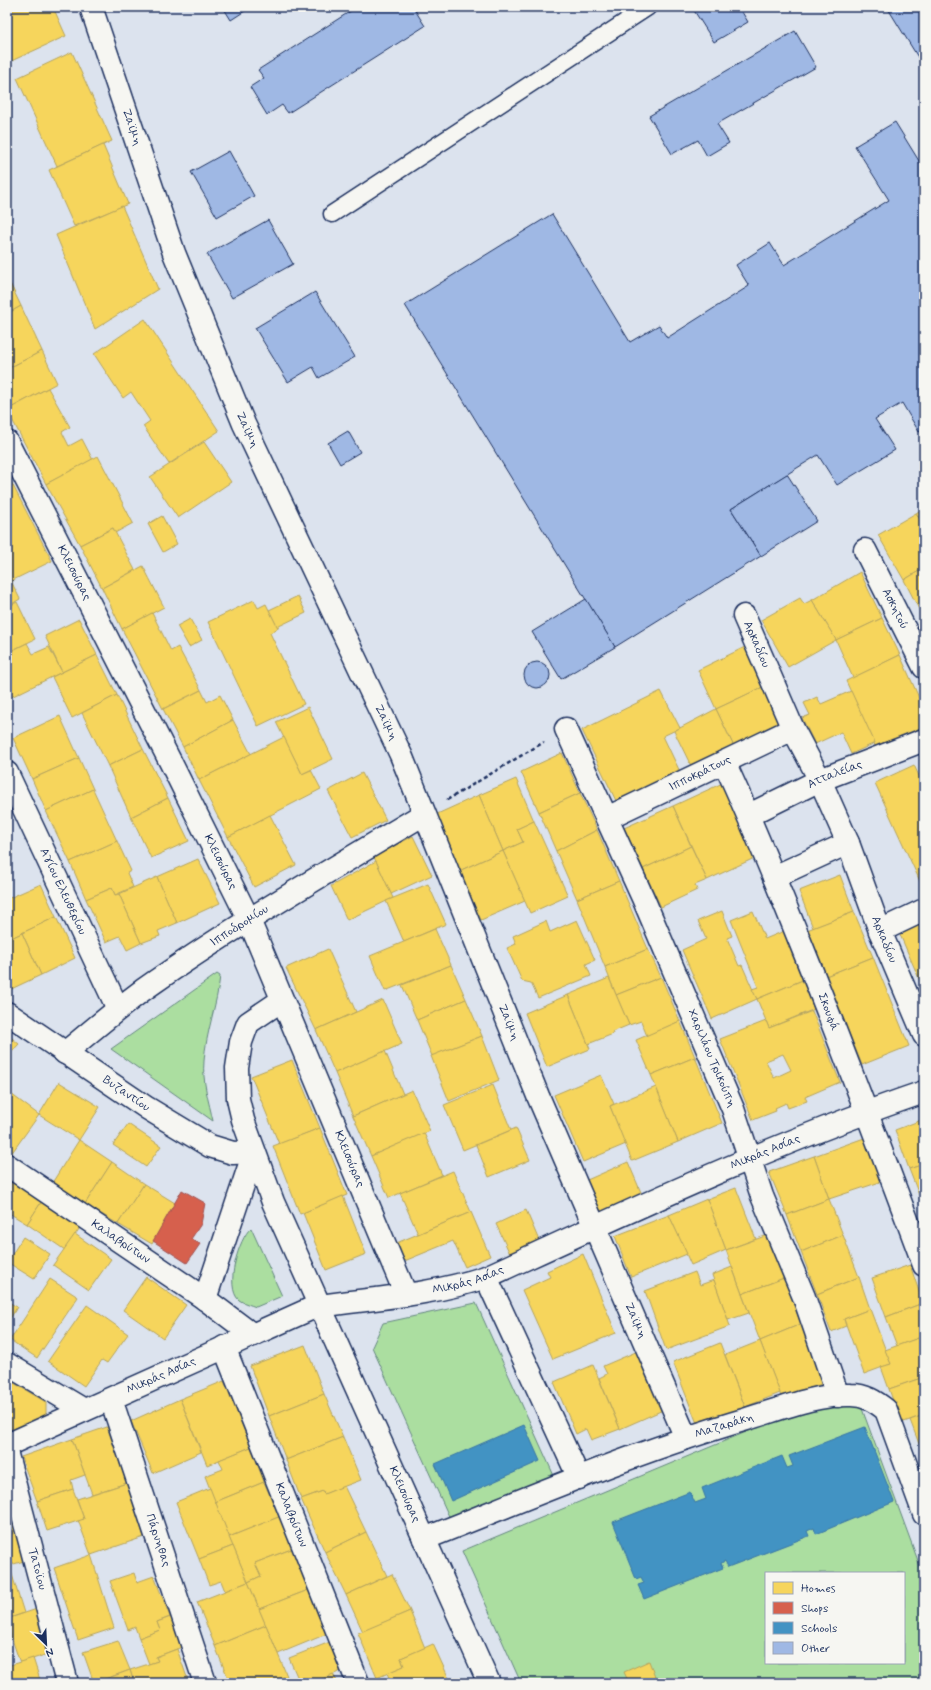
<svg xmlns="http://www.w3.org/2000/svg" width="931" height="1690" font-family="Mynerve,sans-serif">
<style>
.green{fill:#abdea0;stroke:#63867f;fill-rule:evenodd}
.homes{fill:#f6d55c;stroke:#b4a35d;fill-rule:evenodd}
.shops{fill:#d6604d;stroke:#9e5152}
.schools{fill:#4393c3;stroke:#3775a5}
.building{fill:#9fb8e4;stroke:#1b2f5e}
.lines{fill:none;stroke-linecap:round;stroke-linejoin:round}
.lane-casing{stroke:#1b2f5e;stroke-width:19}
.street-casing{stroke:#1b2f5e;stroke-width:25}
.secondary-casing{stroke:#1b2f5e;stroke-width:25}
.path{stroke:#1b2f5e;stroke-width:2.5;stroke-dasharray:4 3;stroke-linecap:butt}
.lane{stroke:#f6f6f2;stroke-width:16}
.street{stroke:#f6f6f2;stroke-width:22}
.secondary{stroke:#f6f6f2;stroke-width:22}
.labels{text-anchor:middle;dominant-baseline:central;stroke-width:4;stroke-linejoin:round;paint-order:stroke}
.street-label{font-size:12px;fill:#1b2f5e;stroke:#f6f6f2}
</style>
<rect width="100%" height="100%" fill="#dce3ee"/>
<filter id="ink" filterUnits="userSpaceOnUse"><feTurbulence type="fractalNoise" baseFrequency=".025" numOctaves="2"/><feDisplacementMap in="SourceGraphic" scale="8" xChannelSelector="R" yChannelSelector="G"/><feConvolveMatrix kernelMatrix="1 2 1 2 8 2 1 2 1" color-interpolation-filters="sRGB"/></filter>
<g filter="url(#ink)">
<g class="green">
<path d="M217,974l3,2c-3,29 -14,56 -16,85 -2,20 5,41 9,60l-102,-72z"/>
<path d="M251,1228l31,68 -26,11c-5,-2 -13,-4 -17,-7 -15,-13 0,-62 12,-72z"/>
<path d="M476,1303l79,175 -103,45 -80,-176 11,-24z"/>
<path d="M828,1406h33l63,171v106h-403l-59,-132 296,-124zM766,1573h138v90h-138z"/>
</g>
<g class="homes">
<path d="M7,7h46l13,29 -59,27z"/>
<path d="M72,52l40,89 -55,25 -40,-88z"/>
<path d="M103,145l25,59 -54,22 -25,-56z"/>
<path d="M122,206l36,83 -63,40 -39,-94z"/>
<path d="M7,277l14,29 -14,8z"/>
<path d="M21,306l21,45 -35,18v-55z"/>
<path d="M145,319l74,112 -50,33 -26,-38 7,-5 -19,-29 -8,6 -29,-44z"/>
<path d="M42,351l15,32 -50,27v-41z"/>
<path d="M48,388l22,39 -8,5 7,14 13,-7 11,21 -47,24 -39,-74z"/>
<path d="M204,442l27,40 -53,36 -28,-41z"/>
<path d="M98,456l35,67 -18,10 -2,-5 -33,17 -34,-61z"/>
<path d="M7,474l45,87 -41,20 -4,-8z"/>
<path d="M924,508v18l-8,-13z"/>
<path d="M916,513l8,13v42l-20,12 -26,-45z"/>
<path d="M162,516l15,28 -14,8 -15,-28z"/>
<path d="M113,528l22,42 -33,18 -22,-43z"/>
<path d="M143,566l21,41 -42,22 -20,-41z"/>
<path d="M924,568v51l-20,-39z"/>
<path d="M860,572l22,46 -46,22 -24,-40z"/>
<path d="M7,573l13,26 -13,8z"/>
<path d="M298,596l8,17 -29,14 -8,-17z"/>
<path d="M800,598l4,6 8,-4 24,40 -48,27 -27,-47z"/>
<path d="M254,600l4,8 8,-4 12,24 -8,5 34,71 -46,22 -50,-104z"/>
<path d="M17,602l18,37 -28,14v-46z"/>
<path d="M152,613l19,38 7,-4 23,43 -38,19 -41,-80z"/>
<path d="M882,618l18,37 -47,23 -17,-38z"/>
<path d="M79,619l18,36 -35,17 -17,-36z"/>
<path d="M190,619l12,21 -13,7 -12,-21z"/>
<path d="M27,643l6,11 16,-7 13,25 -55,27v-46z"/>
<path d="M747,646l18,40 -49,23 -18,-39z"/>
<path d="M97,655l20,40 -45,23 -20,-41z"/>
<path d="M900,655l24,54v17l-48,22 -30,-67z"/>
<path d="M765,686l21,44 -49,23 -21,-44z"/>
<path d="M201,690l6,12 13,-7 13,25 -50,27 -20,-38z"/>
<path d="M661,691l19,37 -17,8 19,40 -63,31 -37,-77z"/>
<path d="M851,691l24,52 -24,11 -10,-22 -26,12 -13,-26 8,-3 -6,-12 13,-6 4,7z"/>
<path d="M117,695l26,54 -35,17 -26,-53z"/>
<path d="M308,707l25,52 -31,15 -26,-52z"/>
<path d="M716,709l21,44 -42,21 -21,-43z"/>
<path d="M60,716l19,42 -47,21 -19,-41z"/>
<path d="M233,720l18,34 -52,26 -16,-33z"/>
<path d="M284,737l18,37 9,-4 10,19 -93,48 -29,-57z"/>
<path d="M143,749l25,49 -37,19 -23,-51z"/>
<path d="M562,753l18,40 -41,19 -18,-40z"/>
<path d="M79,758l14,31 -47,22 -14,-32z"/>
<path d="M914,765l10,22v103l-49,-107z"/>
<path d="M362,773l24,47 -34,17 -24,-46z"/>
<path d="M516,779l18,42 -17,8 6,13 -20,9 -24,-56z"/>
<path d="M727,781l34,74 -54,25 -34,-74z"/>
<path d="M93,789l24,52 -47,21 -24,-51z"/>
<path d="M580,793l17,37 -41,21 -17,-39z"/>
<path d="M479,795l24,56 -44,20 -24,-56z"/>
<path d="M168,798l21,43 -38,17 -20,-41z"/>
<path d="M673,806l18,40 -48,23 -19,-41z"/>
<path d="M270,815l26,50 -42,22 -26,-50z"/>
<path d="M534,821l34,75 -38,17 -27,-62 20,-9 -6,-13z"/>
<path d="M597,830l22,51 -42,18 -21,-48z"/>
<path d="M413,836l19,39 -41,19 -17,-37z"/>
<path d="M117,841l14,30 -4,2 6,14 -18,8 -3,-7 -26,11 -16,-37z"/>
<path d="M691,846l16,34 -12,5 2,5 -36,17 -18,-38z"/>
<path d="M503,851l22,50 -44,19 -22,-49z"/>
<path d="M198,859l22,44 -43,20 -20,-46z"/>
<path d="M376,861l17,37 -46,22 -16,-34z"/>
<path d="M840,875l14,37 -41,16 -14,-37z"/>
<path d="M157,877l20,46 -19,8 2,5 -19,7 -22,-49z"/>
<path d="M619,881l29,68 -43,18 -28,-68z"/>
<path d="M41,884l15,33 -49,23v-41z"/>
<path d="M428,884l18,40 -42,18 -18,-41z"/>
<path d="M112,888l3,7 4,-1 22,49 -14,7 -7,-14 -14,6 -20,-43z"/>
<path d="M722,911l10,25 -5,2 12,28 3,-1 15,34 -45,20 -30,-69 24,-11 -8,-18z"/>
<path d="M753,911l12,28 24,-10 21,48 -53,22 -5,-10 6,-2 -27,-67z"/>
<path d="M854,912l19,45 -47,19 -19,-46z"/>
<path d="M56,917l19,41 -34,17 -19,-42z"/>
<path d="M924,919v71l-26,-60z"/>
<path d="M577,920l18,40 -9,4 5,12 -53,22 -7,-15 -9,-2 -15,-33 9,-4 -3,-8 33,-15 4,11z"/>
<path d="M435,929l16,36 -66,26 -15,-35z"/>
<path d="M22,933l19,42 -34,16v-51z"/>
<path d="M328,949l28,63 -40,18 -30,-62z"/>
<path d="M648,949l13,28 -45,18 -11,-28z"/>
<path d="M873,957l36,89 -47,19 -36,-89z"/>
<path d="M451,965l15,34 -49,21 -15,-35z"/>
<path d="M661,977l19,44 -33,15 -6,-15 -12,4 -13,-30z"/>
<path d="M810,977l12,29 -53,22 -12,-29z"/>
<path d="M609,978l20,47 -17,7 1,2 -25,10 -20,-49z"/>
<path d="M568,995l22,54 -43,18 -22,-54z"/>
<path d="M466,999l16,37 -50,20 -15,-36z"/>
<path d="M383,1000l19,44 -67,29 -19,-43z"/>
<path d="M812,1011l28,71 -35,15 2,4 -19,7 -2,-5 -11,5 1,3 -23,9 -33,-81 46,-18 3,7zM783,1054l8,16 -17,8 -8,-17z"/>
<path d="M680,1021l15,36 -44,18 -15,-35z"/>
<path d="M7,1034l12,10 -12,13z"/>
<path d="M482,1036l17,44 -50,21 -18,-45z"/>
<path d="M385,1051l18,43 -50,22 -18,-43z"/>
<path d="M695,1057l27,66 -44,19 -27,-67z"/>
<path d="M292,1060l28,68 -41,16 -28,-68z"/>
<path d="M601,1075l13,29 -4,2 16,38 -43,18 -29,-67z"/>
<path d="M59,1082l41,25 -21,33 -40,-25z"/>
<path d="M493,1085l18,45 -48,20 -19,-45z"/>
<path d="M656,1087l22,55 -46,19 -22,-55z"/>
<path d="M412,1090l18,41 -59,25 -18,-40z"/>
<path d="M7,1091l32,24 -28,39 -4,-3z"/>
<path d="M924,1119v45l-15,5 -14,-39z"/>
<path d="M128,1124l33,22 -15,21 -33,-22z"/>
<path d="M320,1128l27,67 -47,19 -27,-68z"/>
<path d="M516,1128l14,32 -41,17 -13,-32z"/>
<path d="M424,1133l18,42 -53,23 -18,-42z"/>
<path d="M867,1137l16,44 -54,18 -15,-43z"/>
<path d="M79,1140l33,22 -27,42 -33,-21z"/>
<path d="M814,1156l15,43 -42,16 -18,-43z"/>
<path d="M112,1162l32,22 -26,40 -33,-20z"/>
<path d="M628,1162l15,35 -41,18 -15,-35z"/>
<path d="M924,1164v44l-15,-39z"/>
<path d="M453,1171l18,41 -53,22 -18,-41z"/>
<path d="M7,1177l35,24 -15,23 -18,-11 -2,3z"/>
<path d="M144,1184l31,19 -23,41 -34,-20z"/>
<path d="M736,1188l20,51 -30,11 -19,-51z"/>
<path d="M343,1196l23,58 -40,16 -23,-57z"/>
<path d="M707,1199l19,51 -35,15 -22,-50z"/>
<path d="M829,1199l14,36 -42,17 -14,-37z"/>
<path d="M42,1201l39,25 -16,24 -38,-26z"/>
<path d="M526,1210l14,33 -29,13 -15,-32z"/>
<path d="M471,1212l19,44 -25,11 -12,-26 -51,21 -8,-18z"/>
<path d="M669,1215l18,39 -56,23 -16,-41z"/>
<path d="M75,1234l36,25 -22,31 -36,-25z"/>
<path d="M768,1235l16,43 -42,16 -16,-44z"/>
<path d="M843,1235l16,42 -42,17 -16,-42z"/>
<path d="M23,1237l27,17 -16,25 -27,-17z"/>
<path d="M583,1254l33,79 -63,26 -31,-69 28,-13 -3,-6z"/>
<path d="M910,1265l13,38 -37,14 -14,-39z"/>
<path d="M732,1267l17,46 -21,7 -16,-45z"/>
<path d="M695,1272l5,13 14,-5 16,46 -64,24 -21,-59z"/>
<path d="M146,1277l40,28 -23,33 -40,-28z"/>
<path d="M859,1277l11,32 -26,10 2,7 -15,6 -14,-38z"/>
<path d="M784,1278l17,46 -41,17 -18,-47z"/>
<path d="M50,1279l28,18 -41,61 -27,-18z"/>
<path d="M7,1301l10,6 -10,17z"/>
<path d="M923,1303l1,33 -27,10 -11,-29z"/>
<path d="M87,1305l41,29 -21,29 -5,-3 -18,26 -36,-25z"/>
<path d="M870,1309l21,55 -27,10 -20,-55z"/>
<path d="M801,1324l23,59 -42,16 -22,-58z"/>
<path d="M924,1336v41l-35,12 -8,-22 10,-3 -6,-14z"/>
<path d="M760,1341l20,52 -35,14 -20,-52z"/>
<path d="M720,1343l25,64 -47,19 -25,-64z"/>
<path d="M305,1345l19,49 -55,22 -19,-50z"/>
<path d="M638,1351l25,59 -43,19 -21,-51 8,-4 -4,-8z"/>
<path d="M593,1365l27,64 -29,11 -5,-11 -10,5 -22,-52z"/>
<path d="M924,1377v38l-23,8 -12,-34z"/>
<path d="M7,1379l37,22 2,2v10l-2,5 -37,15z"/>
<path d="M224,1381l27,66 -44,18 -27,-66z"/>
<path d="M324,1394l19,43 -57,23 -17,-44z"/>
<path d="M180,1399l21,53 -48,21 -22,-52z"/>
<path d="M924,1415v42l-14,-37z"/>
<path d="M107,1427l20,56 -35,11 -20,-55z"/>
<path d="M343,1437l18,43 -37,14 -1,-3 -22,8 -15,-39z"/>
<path d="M72,1439l13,36 -14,5 2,9 -36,12 -16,-44z"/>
<path d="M251,1447l13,35 -49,20 -10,-26 18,-7 -4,-9z"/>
<path d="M264,1482l15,35 -50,20 -14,-35z"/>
<path d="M127,1483l17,54 -53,18 -13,-35 6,-1 -7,-20z"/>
<path d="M344,1486l22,46 -41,20 -24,-53 22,-8 1,3z"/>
<path d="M210,1488l23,58 -34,13 -23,-57z"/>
<path d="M73,1489l11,30 -37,12 -10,-30z"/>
<path d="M7,1505l9,27 -9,3z"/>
<path d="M281,1516l13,32 -39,15 6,13 -13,6 -19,-45z"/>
<path d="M16,1532l8,29 -17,5v-31z"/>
<path d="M366,1532l21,44 -41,19 -21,-43z"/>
<path d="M233,1546l15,36 -23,9 -4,-10 -12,4 -10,-26z"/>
<path d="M294,1548l17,41 -52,20 -11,-27 13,-6 -6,-13z"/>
<path d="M91,1555l23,73 -36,12 -24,-72z"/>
<path d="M9,1565l15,48 -17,6v-53z"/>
<path d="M134,1573l3,9 17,-6 16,41 -13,5 3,8 -21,8 -4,-11 -7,3 -18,-49z"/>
<path d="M392,1574l18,37 -47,21 -17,-37z"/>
<path d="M248,1582l18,43 -51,21 -18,-44z"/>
<path d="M311,1589l18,44 -51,21 -19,-45z"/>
<path d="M40,1608l14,44 -34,11 -13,-39v-5z"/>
<path d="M410,1611l15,37 -24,10 3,8 -27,12 -19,-45z"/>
<path d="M176,1615l11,30 -31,12 2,4 -9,3 -10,-26 21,-8 -3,-8z"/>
<path d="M266,1625l21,51 -18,7h-39l-15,-37z"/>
<path d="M118,1641l12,29 -36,13 -11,-31z"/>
<path d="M330,1642l13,28 -29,13h-14l-11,-25z"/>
<path d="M433,1644l18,39h-60l-4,-10 17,-7 -3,-8z"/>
<path d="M177,1649l12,34h-55l-4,-13 28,-9 -2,-4z"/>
<path d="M33,1658l8,25h-34v-17z"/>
<path d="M649,1661l7,19 -8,3h-19l-5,-11z"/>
<path d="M130,1670l4,13h-39z"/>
<path d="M333,1674l5,9h-24z"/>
<path d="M922,1677l2,6h-16z"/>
</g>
<path class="shops" d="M182,1190l23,13 -4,21 -10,15 9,5 -13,19 -34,-22z"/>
<g class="schools">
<path d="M524,1425l16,36 -89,40 -16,-37z"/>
<path d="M865,1427l29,75 -78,32 -2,-6 -7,3 2,5 -81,31 -3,-6 -4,2 2,5 -79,31 -6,-14 6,-2 -3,-6 -5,2 -23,-57 77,-30 5,11 11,-4 -4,-11 80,-32 5,12 6,-2 -4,-10z"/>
</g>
<g class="building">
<path d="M223,7h28l-20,13z"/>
<path d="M357,7h56l12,19 -137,87 -6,-8 -15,10 -17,-28 14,-9 -6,-8z"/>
<path d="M697,7h42l9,15 -34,20 -21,-33z"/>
<path d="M887,7h37v60z"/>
<path d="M795,31l21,36 -99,57 12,19 -22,13 -9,-16 -26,14 -23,-38z"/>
<path d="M895,122l29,47v260l-5,3 -17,-29 -27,16 20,31 -58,35 -19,-30 -87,54 30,47 -146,91 -210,-342 147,-91 78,128 29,-17 8,13 82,-52 -13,-21 34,-22 14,22 105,-65 -34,-54z"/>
<path d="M229,151l25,45 -37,21 -26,-45z"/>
<path d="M268,220l25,44 -61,34 -25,-44z"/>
<path d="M315,292l40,65 -36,21 -6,-11 -25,15 -33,-54z"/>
<path d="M348,431l12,21 -20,12 -12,-21z"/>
<path d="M787,474l30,47 -56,35 -30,-47z"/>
<path d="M586,599l29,48 -54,32 -29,-47z"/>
<circle cx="537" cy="675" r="13"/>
</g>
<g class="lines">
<g class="lane-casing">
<path id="lane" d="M332,214l316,-207"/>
</g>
<g class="street-casing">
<g id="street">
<path id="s1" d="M91,7l83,246 70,171 157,331 137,341 148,342"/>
<path id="s2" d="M7,442l163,319 79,159 157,375"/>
<path id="s3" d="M865,550l59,117"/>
<path id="s4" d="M744,616l49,113 27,51 28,63 -74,34"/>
<path id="s5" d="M566,729l77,169 90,211 29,87 42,101 34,99"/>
<path id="s6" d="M724,762c32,68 59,137 87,207 39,98 76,197 113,296"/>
<path id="s7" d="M7,773l111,236"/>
<path id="s8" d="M749,815l71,-35 104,-40"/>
<path id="s9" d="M607,818l186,-89"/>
<path id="s10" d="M848,843l32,88 44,104"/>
<path d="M880,931l44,-21"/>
<path id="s11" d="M282,1000l-34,23 -7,19 -4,26 1,31 5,21 30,82 216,481"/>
<path id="s12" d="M7,1013l140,95 63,38 23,7 21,-1"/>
<path id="s13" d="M65,1053c26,-22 51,-43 78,-63 91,-64 186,-119 281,-176"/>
<path id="s14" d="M7,1165l198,134 48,36"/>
<path d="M486,1277l93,201"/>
<path d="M205,1299l49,-147"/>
<path id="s15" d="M224,1347l134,336"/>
<path d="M7,1364l77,46"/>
<path id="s16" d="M111,1399l94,284"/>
<path id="s17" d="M7,1455l60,228"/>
<path id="s18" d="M424,1539c107,-42 213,-88 323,-120 33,-10 69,-25 104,-24 14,0 24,6 35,15l38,104"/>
</g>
</g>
<g class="secondary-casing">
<g id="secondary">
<path id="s19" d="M7,1445l301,-135 12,-4c56,-8 112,-11 166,-29 144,-66 288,-134 438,-185"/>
</g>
</g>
<path class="path" d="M447,800l97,-58"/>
<use href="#lane" class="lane"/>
<use href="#street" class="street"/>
<use href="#secondary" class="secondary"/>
</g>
</g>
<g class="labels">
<g class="street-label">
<text stroke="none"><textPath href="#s1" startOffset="127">Ζαϊμη</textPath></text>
<text stroke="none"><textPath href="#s1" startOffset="451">Ζαϊμη</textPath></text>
<text stroke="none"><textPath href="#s2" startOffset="147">Κλεισούρας</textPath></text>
<text stroke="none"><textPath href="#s3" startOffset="66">Ασκητού</textPath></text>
<text stroke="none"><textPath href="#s4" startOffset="31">Αρκαδίου</textPath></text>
<text stroke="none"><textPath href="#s1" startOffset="775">Ζαϊμη</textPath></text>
<text stroke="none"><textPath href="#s9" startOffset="103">Ιπποκράτους</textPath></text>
<text stroke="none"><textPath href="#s8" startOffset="95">Ατταλείας</textPath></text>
<text stroke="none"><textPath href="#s2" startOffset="471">Κλεισούρας</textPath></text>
<text stroke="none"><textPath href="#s7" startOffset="131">Αγίου Ελευθερίου</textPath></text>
<text stroke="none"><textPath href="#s13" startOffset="216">Ιπποδρομίου</textPath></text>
<text stroke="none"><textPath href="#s10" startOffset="103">Αρκαδίου</textPath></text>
<text stroke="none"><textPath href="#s6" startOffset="271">Σκουφά</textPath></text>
<text stroke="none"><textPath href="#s1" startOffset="1099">Ζαϊμη</textPath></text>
<text stroke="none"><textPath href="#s5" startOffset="360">Χαριλάου Τρικούπη</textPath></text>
<text stroke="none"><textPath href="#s12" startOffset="144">Βυζαντίου</textPath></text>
<text stroke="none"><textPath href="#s19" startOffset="817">Μικράς Ασίας</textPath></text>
<text stroke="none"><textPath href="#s2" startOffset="795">Κλεισούρας</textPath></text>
<text stroke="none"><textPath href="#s14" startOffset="137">Καλαβρύτων</textPath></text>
<text stroke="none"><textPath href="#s19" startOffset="493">Μικράς Ασίας</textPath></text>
<text stroke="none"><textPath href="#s1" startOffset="1423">Ζαϊμη</textPath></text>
<text stroke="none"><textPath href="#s19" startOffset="169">Μικράς Ασίας</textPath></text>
<text stroke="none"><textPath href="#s18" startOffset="321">Μαζαράκη</textPath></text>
<text stroke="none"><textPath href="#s11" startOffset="548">Κλεισούρας</textPath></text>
<text stroke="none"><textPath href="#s15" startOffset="181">Καλαβρύτων</textPath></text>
<text stroke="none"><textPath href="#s16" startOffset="149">Πάρνηθας</textPath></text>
<text stroke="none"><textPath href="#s17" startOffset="118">Τατοϊου</textPath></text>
</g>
</g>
<rect width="931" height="1690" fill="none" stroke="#f6f6f2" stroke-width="24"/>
<rect x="12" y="12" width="907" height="1666" fill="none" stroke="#1b2f5e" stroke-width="1.5" filter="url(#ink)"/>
<rect x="765" y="1572" width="140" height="92" fill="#f6f6f2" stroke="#9ea6b7"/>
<rect x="773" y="1582" width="20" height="12" fill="#f6d55c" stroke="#9ea6b7"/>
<text x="801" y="1592" font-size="12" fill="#1b2f5e">Homes</text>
<rect x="773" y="1602" width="20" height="12" fill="#d6604d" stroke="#9ea6b7"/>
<text x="801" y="1612" font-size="12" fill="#1b2f5e">Shops</text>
<rect x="773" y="1622" width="20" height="12" fill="#4393c3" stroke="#9ea6b7"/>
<text x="801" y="1632" font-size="12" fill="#1b2f5e">Schools</text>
<rect x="773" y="1642" width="20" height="12" fill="#9fb8e4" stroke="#9ea6b7"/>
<text x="801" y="1652" font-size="12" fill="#1b2f5e">Other</text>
<g transform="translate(46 1644) rotate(156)" stroke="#f6f6f2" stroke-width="3" paint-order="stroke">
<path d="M0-3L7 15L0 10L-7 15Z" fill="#1b2f5e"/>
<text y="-6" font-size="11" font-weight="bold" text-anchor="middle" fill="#1b2f5e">N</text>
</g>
</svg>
